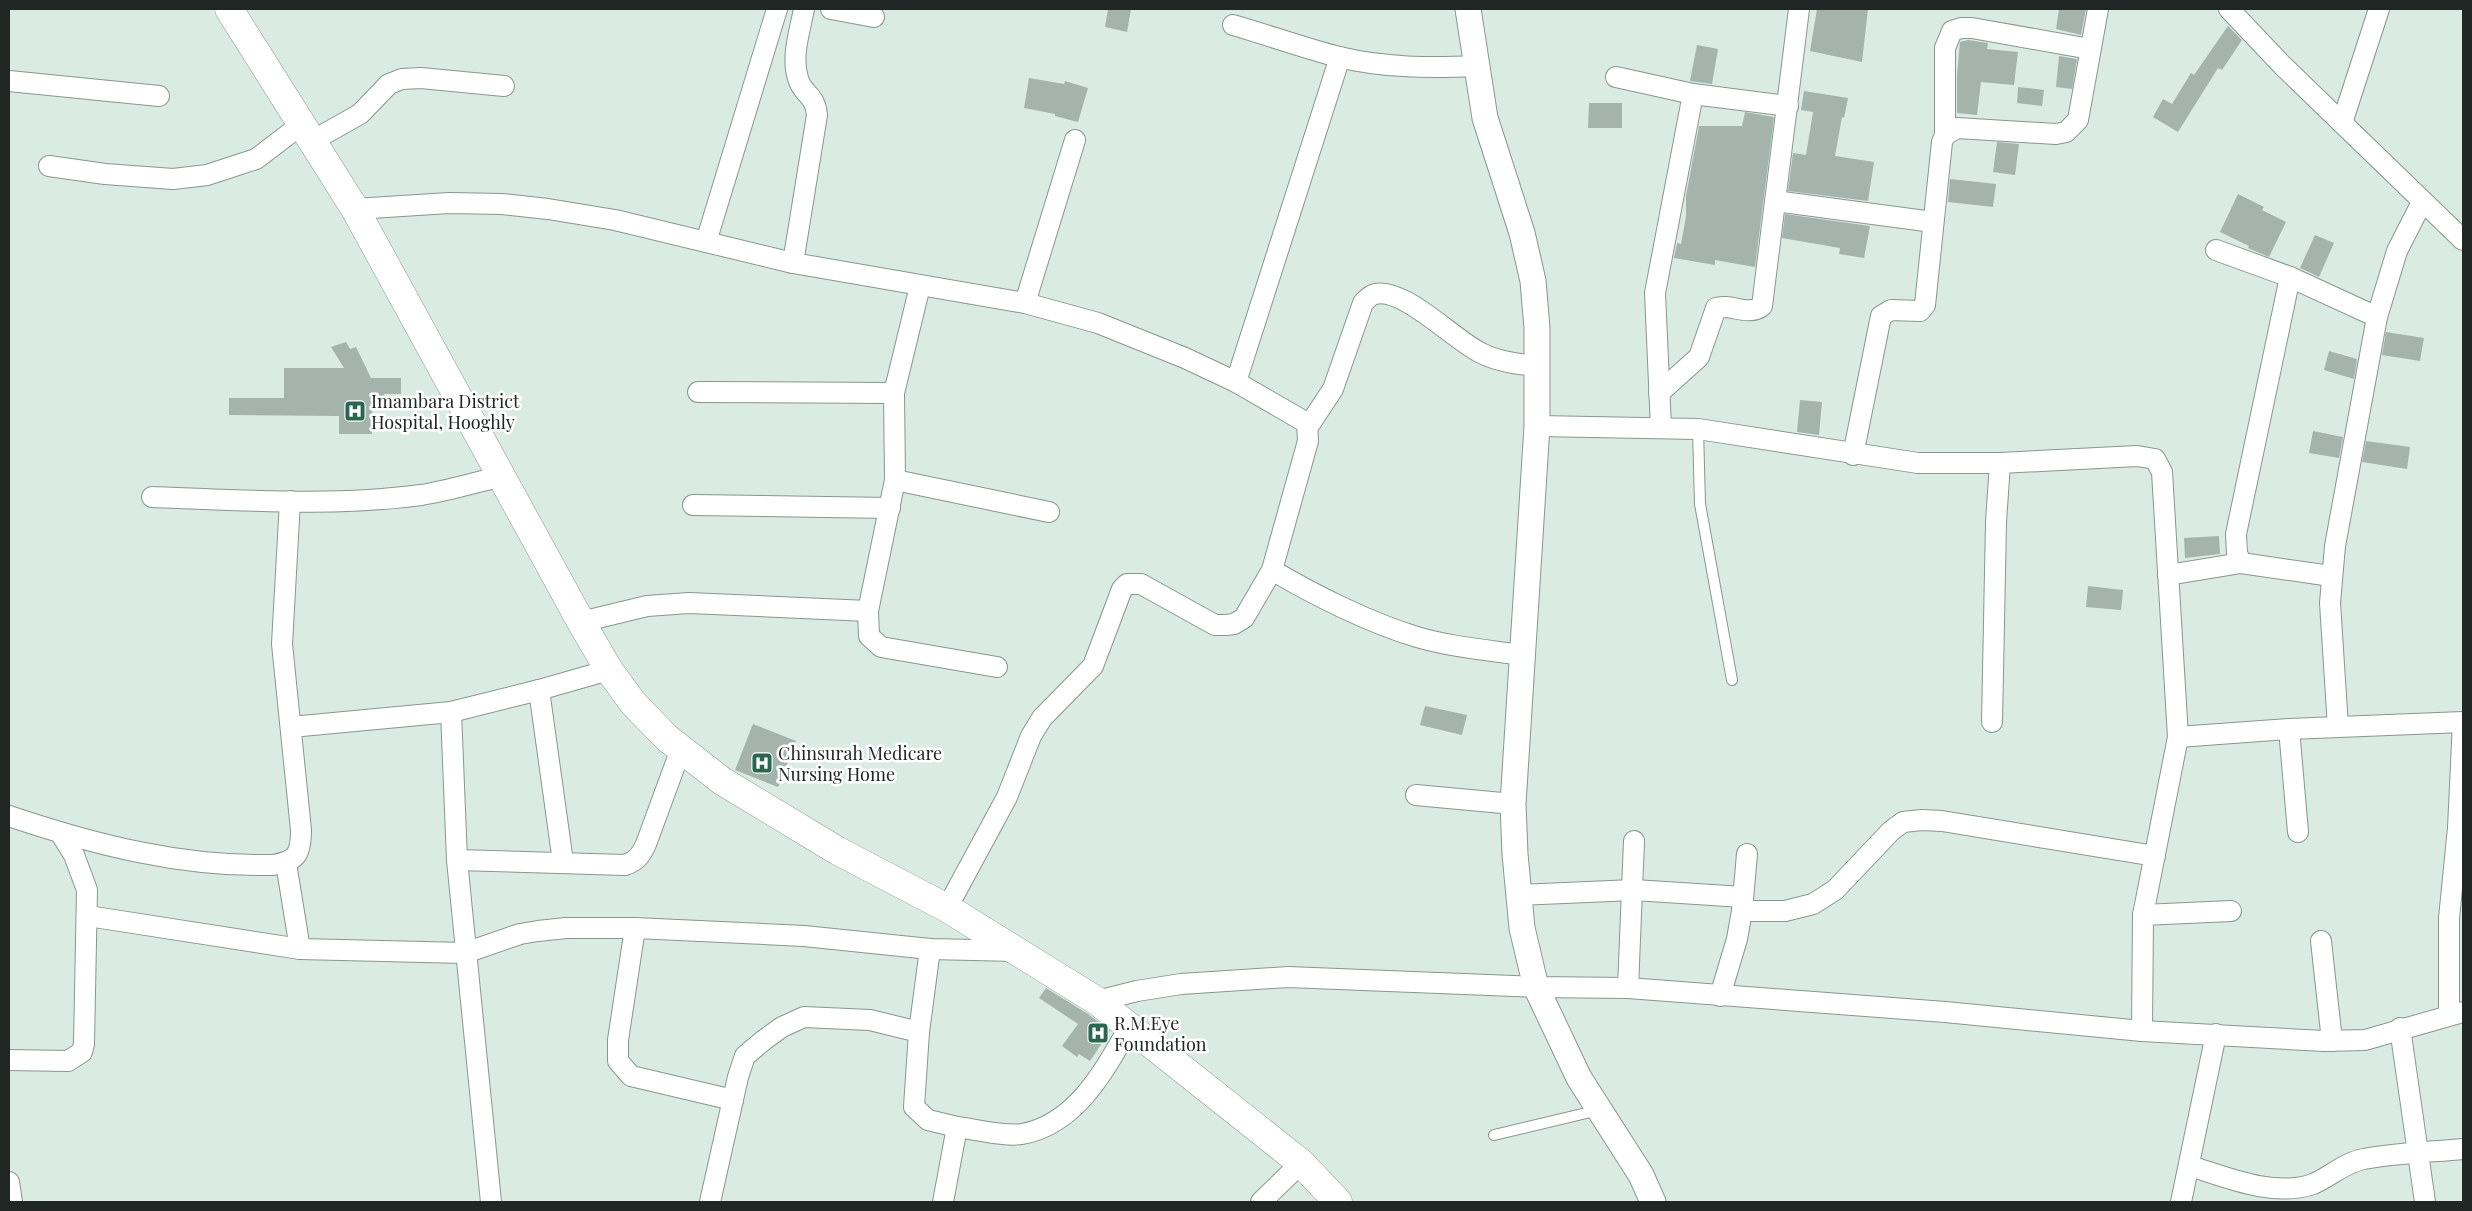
<svg xmlns="http://www.w3.org/2000/svg" width="2472" height="1211" font-family="'Playfair Display',serif">
<style>
.building{fill:#a4b4ad}
.lines{fill:none;stroke-linecap:round;stroke-linejoin:round}
.service-casing{stroke:#879790;stroke-width:12}
.minor-casing{stroke:#879790;stroke-width:22}
.tertiary-casing{stroke:#879790;stroke-width:27}
.secondary-casing{stroke:#879790;stroke-width:29}
.service{stroke:#fff;stroke-width:10}
.minor{stroke:#fff;stroke-width:20}
.tertiary{stroke:#fff;stroke-width:25}
.secondary{stroke:#fff;stroke-width:28}
.labels{text-anchor:middle;dominant-baseline:central;stroke-width:5;stroke-linejoin:round;paint-order:stroke}
.poi-label{font-size:18px;fill:#202623;stroke:#fff;text-anchor:start}
</style>
<rect width="100%" height="100%" fill="#daebe3"/>
<g class="building">
<path d="M1108,9h23l-4,23 -22,-5z"/>
<path d="M1817,9h51l-6,53 -52,-11z"/>
<path d="M2059,9h27l-5,26 -25,-6z"/>
<path d="M2228,26l14,14 -20,30 -4,-2 -40,64 -25,-15 10,-18 9,5 19,-31 3,2z"/>
<path d="M1968,40l20,3 -1,6 31,3 -4,33 -33,-3 -4,33 -20,-2v-38l3,-33z"/>
<path d="M1697,45l21,4 -6,35 -22,-3z"/>
<path d="M2059,56l18,3 -5,30 -16,-2z"/>
<path d="M1029,78l35,6 1,-3 23,7 -10,34 -23,-6v-2l-31,-6z"/>
<path d="M2018,87l26,3 -2,16 -25,-3z"/>
<path d="M1804,91l44,7 -4,20 -2,-1 -7,39 39,6 -6,39 -80,-10 5,-38 13,2 7,-43 -12,-2z"/>
<path d="M1589,103h33v25h-34z"/>
<path d="M1745,112l29,5 -19,150 -40,-7v5l-41,-7 3,-15 4,1 5,-27v-21l13,-70h43z"/>
<path d="M1997,142l22,2 -4,31 -22,-3z"/>
<path d="M1950,179l46,5 -3,23 -45,-5z"/>
<path d="M2238,194l26,13 -2,3 24,12 -17,35 -21,-9 1,-2 -29,-14z"/>
<path d="M1785,214l85,12 -6,32 -25,-4 1,-6 -58,-10z"/>
<path d="M2315,235l19,8 -15,34 -19,-9z"/>
<path d="M2386,332l38,6 -4,23 -38,-6z"/>
<path d="M346,342l4,7 6,-2 15,31h30v16h-17v12h-12v28h-33v-18l-110,-1v-17h55v-30h60l-13,-21z"/>
<path d="M2329,351l28,8 -3,20 -30,-9z"/>
<path d="M1800,400l22,2 -3,33 -22,-3z"/>
<path d="M2313,431l30,6 -4,21 -30,-5z"/>
<path d="M2366,441l44,6 -3,22 -45,-7z"/>
<path d="M2219,536l1,18 -35,4 -1,-20z"/>
<path d="M2088,586l35,4 -2,20 -35,-3z"/>
<path d="M1425,706l42,9 -5,20 -42,-10z"/>
<path d="M753,724l43,17 -18,46 -43,-17z"/>
<path d="M1046,988l42,26 22,17 -20,30 -11,-7 -2,3 -15,-11 16,-22 -39,-26z"/>
</g>
<g class="lines">
<g class="service-casing">
<g id="service">
<path d="M1698,429l2,75 32,176"/>
<path d="M1494,1135l105,-25"/>
</g>
</g>
<g class="minor-casing">
<g id="minor">
<path d="M831,9l43,8"/>
<path d="M2229,9l53,56 181,175"/>
<path d="M1233,25c35,10 70,23 106,32 45,11 91,11 137,9"/>
<path d="M1616,77l77,17 95,12"/>
<path d="M9,81l150,15"/>
<path d="M2342,123l37,-114"/>
<path d="M1945,135v-87l7,-17 9,-3h11l118,21"/>
<path d="M312,141l48,-27 29,-30 13,-5 19,-1 83,8"/>
<path d="M49,166l56,8 68,5 34,-4 49,-16 46,-35"/>
<path d="M1775,201l158,21"/>
<path d="M355,209l94,-6 53,1 46,5 67,11 178,43 232,40 73,20 87,35 51,24 71,41 1,18 -36,129c42,25 98,53 145,67 34,10 70,13 105,18"/>
<path d="M706,242l71,-233"/>
<path d="M2216,250l74,27 87,40"/>
<path d="M793,263l24,-148c-2,-22 -15,-20 -19,-37 -7,-21 2,-48 6,-69"/>
<path d="M1025,303l50,-163"/>
<path d="M1236,382l104,-325"/>
<path d="M698,392l196,1"/>
<path d="M1659,393l40,-36 17,-49c14,-5 32,9 46,-2l37,-297"/>
<path d="M1537,426l161,3 220,34h82l137,-7 18,3 7,13 16,265 -35,178 -1,116"/>
<path d="M1308,427l25,-38 30,-86c4,-4 7,-8 12,-9 29,-7 80,47 106,59 18,9 37,11 56,13"/>
<path d="M1661,428l-6,-135 38,-199"/>
<path d="M1853,455l28,-139 10,-6 29,1 5,-6 17,-163 3,-7 12,-7 99,6 10,-2 12,-12 20,-111"/>
<path d="M895,480l154,32"/>
<path d="M152,497c89,3 180,10 269,-2 27,-4 55,-13 82,-19"/>
<path d="M693,505l197,3"/>
<path d="M2241,563l-4,-10 -1,-19 54,-257"/>
<path d="M2168,575l73,-12 90,13"/>
<path d="M868,611l1,25 12,11 116,20"/>
<path d="M581,622l66,-16 42,-3 179,8 27,-131 -1,-87 26,-107"/>
<path d="M539,690l24,172"/>
<path d="M451,712l6,148 34,342"/>
<path d="M1992,722l4,-200 4,-59"/>
<path d="M291,727l160,-15 88,-22 70,-20"/>
<path d="M2338,727l-8,-124 5,-57 42,-229 20,-66 25,-49"/>
<path d="M2289,729l9,103"/>
<path d="M2178,737l111,-8 174,-7 -5,106 -9,90v97"/>
<path d="M1416,795l97,9"/>
<path d="M9,816c86,29 173,51 264,49 24,-4 28,-11 28,-35l-19,-186 8,-143"/>
<path d="M457,860l168,5c12,-4 16,-10 21,-21l35,-95"/>
<path d="M286,863l14,86 165,4 55,-19 18,-3 28,-3h69l169,8 126,13 86,2"/>
<path d="M1518,895l116,-5 109,7"/>
<path d="M947,908l60,-111 24,-61 11,-18 51,-52 29,-77 5,-5h14l74,41h11l8,-1 10,-6 28,-48"/>
<path d="M1742,911h43l28,-7 22,-14 56,-59 12,-9 19,-2 20,1 213,35"/>
<path d="M2143,915l88,-4"/>
<path d="M88,916l212,33"/>
<path d="M635,928l-17,112v21l13,15 102,24"/>
<path d="M2321,941l11,100"/>
<path d="M930,949l-11,83 -5,75 14,13 29,7"/>
<path d="M1628,988l6,-147"/>
<path d="M1720,996l17,-57 5,-28 5,-57"/>
<path d="M1097,1001l40,-10 44,-7 107,-7 248,10 92,1 317,24 197,19 182,10 41,-1 98,-28"/>
<path d="M2400,1028l25,174"/>
<path d="M9,1060l59,1 14,-9 2,-8 3,-154 -13,-35 -13,-21"/>
<path d="M2190,1166c36,11 84,32 123,18 17,-7 32,-22 51,-25 32,-6 67,-7 99,-10"/>
<path d="M9,1182l3,20"/>
<path d="M710,1202l28,-125 7,-21 19,-16 18,-13 22,-10 66,3 49,12"/>
<path d="M943,1202l14,-75c18,2 48,10 65,7 55,-10 83,-65 108,-108"/>
<path d="M1261,1202l40,-39"/>
<path d="M2181,1202l35,-168"/>
</g>
</g>
<g class="tertiary-casing">
<path id="tertiary" d="M1468,9l17,109 37,115 11,48 4,47v98l-24,378 2,50 7,74 14,59 43,91 62,97 12,27"/>
</g>
<g class="secondary-casing">
<path id="secondary" d="M229,9l126,200 226,413 28,48 24,33 34,35 55,43 116,70 109,57 150,93 204,162 37,39"/>
</g>
<use href="#service" class="service"/>
<use href="#minor" class="minor"/>
<use href="#tertiary" class="tertiary"/>
<use href="#secondary" class="secondary"/>
</g>
<defs>
<g id="hospital-square" transform="scale(1.125)"><rect x="-9" y="-9" width="18" height="18" rx="4" fill="#296550" stroke="#fff"/><path d="M-5-5h3v3.5h4V-5h3V5h-3V1.5h-4V5h-3Z" fill="#fff"/></g>
</defs>
<g fill-rule="evenodd">
<use href="#hospital-square" x="355" y="411"/>
<use href="#hospital-square" x="762" y="763"/>
<use href="#hospital-square" x="1098" y="1033"/>
</g>
<g class="labels">
<g class="poi-label">
<text x="371" y="401">Imambara District<tspan x="371" dy="21">Hospital, Hooghly</tspan></text>
<text x="778" y="753">Chinsurah Medicare<tspan x="778" dy="21">Nursing Home</tspan></text>
<text x="1114" y="1023">R.M.Eye<tspan x="1114" dy="21">Foundation</tspan></text>
</g>
</g>
<rect width="2472" height="1211" fill="none" stroke="#202623" stroke-width="20"/>
</svg>
